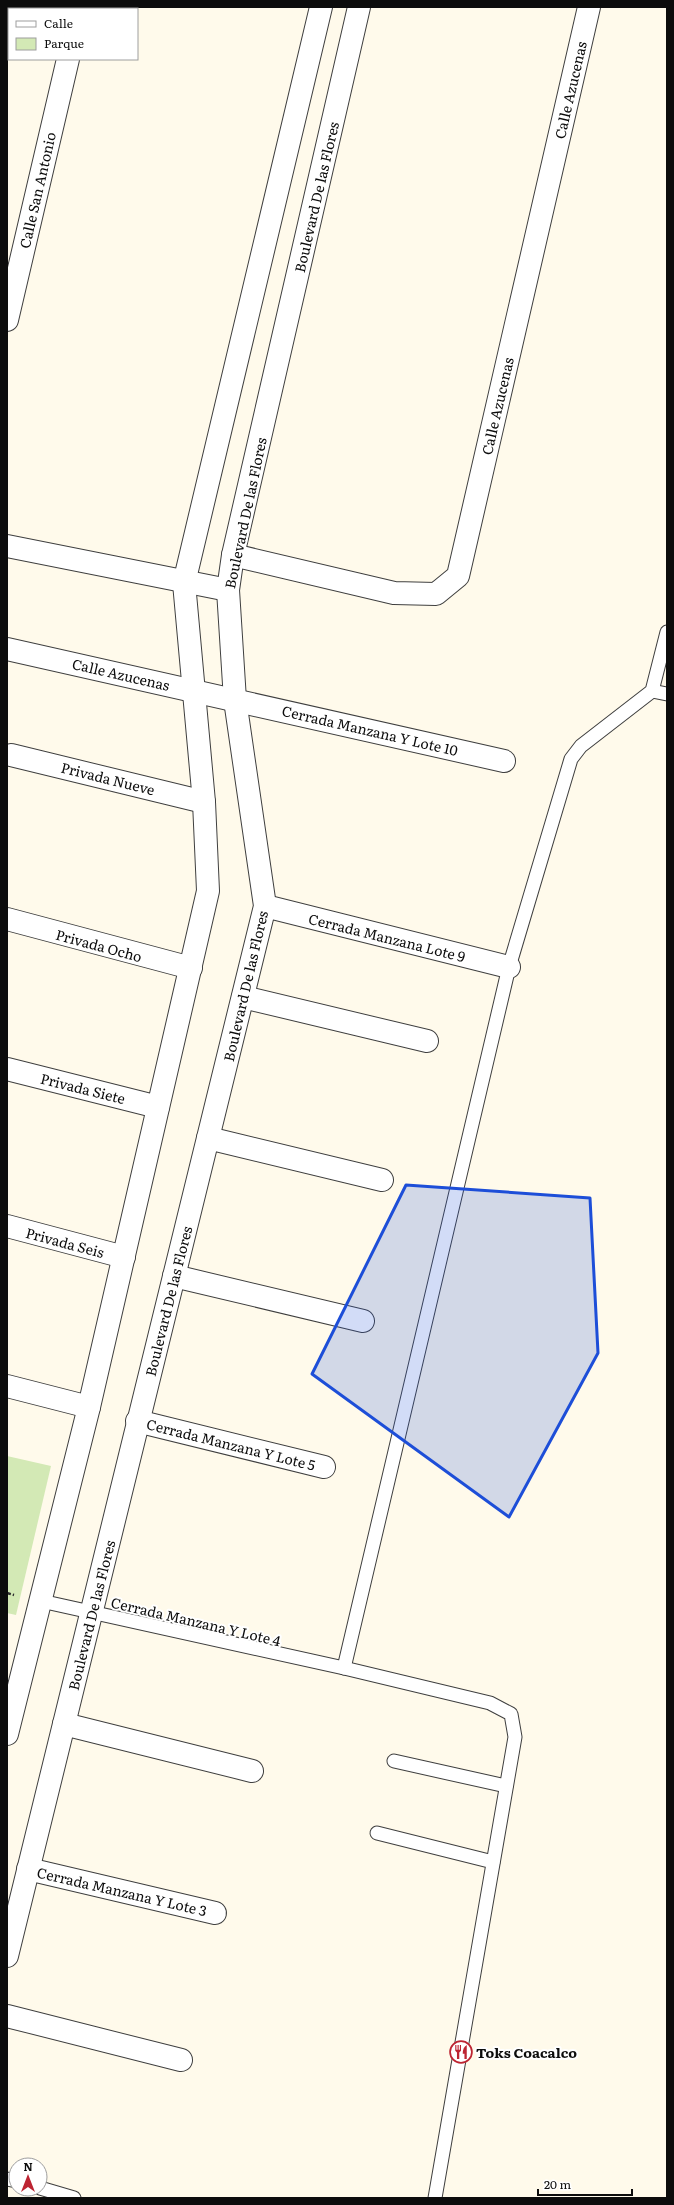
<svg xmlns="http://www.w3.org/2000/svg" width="674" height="2205" font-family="Literata,serif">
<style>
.green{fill:#d3e9b5}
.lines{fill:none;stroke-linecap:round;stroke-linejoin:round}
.service-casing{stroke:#3f3f3f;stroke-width:15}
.minor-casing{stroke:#3f3f3f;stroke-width:24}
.tertiary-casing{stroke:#3f3f3f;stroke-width:24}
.path{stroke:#2e2e2e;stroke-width:2.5;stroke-dasharray:4 2;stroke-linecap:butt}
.service{stroke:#fff;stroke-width:13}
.minor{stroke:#fff;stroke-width:22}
.tertiary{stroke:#fff;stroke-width:22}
.marked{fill:#1d4ed8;fill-opacity:0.2;stroke:#1d4ed8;stroke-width:3;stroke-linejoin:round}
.labels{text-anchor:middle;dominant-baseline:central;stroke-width:4;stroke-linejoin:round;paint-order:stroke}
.street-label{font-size:14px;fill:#0c0c0c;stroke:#fff}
.poi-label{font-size:14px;font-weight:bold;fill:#0c0c0c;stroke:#fff;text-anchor:start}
</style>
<rect width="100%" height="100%" fill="#fffaeb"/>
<path class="green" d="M7,1456l44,10 -35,149 -9,-2z"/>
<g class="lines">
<g class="service-casing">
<g id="service">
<path d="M652,691l15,3"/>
<path d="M41,1601l303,67 146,35 21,11 4,23 -80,461"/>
<path d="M344,1668l165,-701 62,-208 10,-13 71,-55 15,-59"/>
<path d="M394,1761l112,25"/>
<path d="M377,1833l116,29"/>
<path d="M7,2179l9,2"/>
<path d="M40,2188l34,10"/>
</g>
</g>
<g class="minor-casing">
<g id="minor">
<path d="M79,9l1,-2"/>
<path d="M7,320l61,-261"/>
<path d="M7,546l221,44"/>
<path d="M233,555l161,38 42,1 22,-18 131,-569"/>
<path d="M7,649l497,112"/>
<path d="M11,755l193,47"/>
<path d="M265,906l244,61"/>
<path d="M7,919l184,49"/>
<path d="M243,997l184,44"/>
<path d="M7,1069l151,38"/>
<path d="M208,1138l174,42"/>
<path d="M7,1226l117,31"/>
<path d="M174,1276l189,45"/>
<path d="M7,1386l82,21"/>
<path d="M137,1421l187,46"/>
<path d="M64,1724l188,47"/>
<path d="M28,1869l187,44"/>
<path d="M7,2016l174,44"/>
</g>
</g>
<g class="tertiary-casing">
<g id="tertiary">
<path d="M7,1734l82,-327 119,-516 -4,-89 -20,-219 137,-576"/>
<path d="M7,1956l258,-1050 -30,-206 -7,-110 5,-35 126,-548"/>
</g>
</g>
<path class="path" d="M7,1593l7,2"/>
<use href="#service" class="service"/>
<use href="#minor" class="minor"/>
<use href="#tertiary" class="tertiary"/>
</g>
<path class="marked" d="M406,1185l184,13 8,155 -89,164 -197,-143z"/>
<defs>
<g id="restaurant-ring" transform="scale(1.15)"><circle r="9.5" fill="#fff" stroke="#bd2432" stroke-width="1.5"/><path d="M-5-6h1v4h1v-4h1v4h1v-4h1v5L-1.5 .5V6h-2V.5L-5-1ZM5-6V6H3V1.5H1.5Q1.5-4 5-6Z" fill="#bd2432"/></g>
</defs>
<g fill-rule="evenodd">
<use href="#restaurant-ring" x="461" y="2052"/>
</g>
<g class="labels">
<g class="street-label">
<text transform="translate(570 90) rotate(-77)">Calle Azucenas</text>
<text transform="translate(37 190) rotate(-77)">Calle San Antonio</text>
<text transform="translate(316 197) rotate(-77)">Boulevard De las Flores</text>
<text transform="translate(497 406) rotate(-77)">Calle Azucenas</text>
<text transform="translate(245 513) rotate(-78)">Boulevard De las Flores</text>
<text transform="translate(121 674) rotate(13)">Calle Azucenas</text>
<text transform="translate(370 730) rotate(13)">Cerrada Manzana Y Lote 10</text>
<text transform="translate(108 778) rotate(14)">Privada Nueve</text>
<text transform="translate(387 937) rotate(14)">Cerrada Manzana Lote 9</text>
<text transform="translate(99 945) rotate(15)">Privada Ocho</text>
<text transform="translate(245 986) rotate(-77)">Boulevard De las Flores</text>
<text transform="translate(83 1088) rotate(14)">Privada Siete</text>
<text transform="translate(65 1242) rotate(15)">Privada Seis</text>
<text transform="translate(168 1301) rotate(-76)">Boulevard De las Flores</text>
<text transform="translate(231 1444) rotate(14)">Cerrada Manzana Y Lote 5</text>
<text transform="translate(91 1615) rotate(-76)">Boulevard De las Flores</text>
<text transform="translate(196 1621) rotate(13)">Cerrada Manzana Y Lote 4</text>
<text transform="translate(122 1891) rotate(13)">Cerrada Manzana Y Lote 3</text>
</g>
<g class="poi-label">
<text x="476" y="2052">Toks Coacalco</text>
</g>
</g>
<rect width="674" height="2205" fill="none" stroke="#0c0c0c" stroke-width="16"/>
<rect x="8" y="8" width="130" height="52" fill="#ffffff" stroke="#9e9e9e"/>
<rect x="16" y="21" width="20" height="6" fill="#ffffff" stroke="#9e9e9e"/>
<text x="44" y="28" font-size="12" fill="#0c0c0c">Calle</text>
<rect x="16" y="38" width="20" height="12" fill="#d3e9b5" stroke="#9e9e9e"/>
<text x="44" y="48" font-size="12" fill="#0c0c0c">Parque</text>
<g transform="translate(28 2177)"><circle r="19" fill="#ffffff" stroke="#9e9e9e"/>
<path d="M0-3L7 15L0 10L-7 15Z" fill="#bd2432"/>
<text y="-6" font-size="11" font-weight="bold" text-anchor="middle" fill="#0c0c0c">N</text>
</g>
<path d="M538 2189v6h94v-6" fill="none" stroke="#0c0c0c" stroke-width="2"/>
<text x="544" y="2189" font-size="12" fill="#0c0c0c" stroke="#ffffff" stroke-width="3" paint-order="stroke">20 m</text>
</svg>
